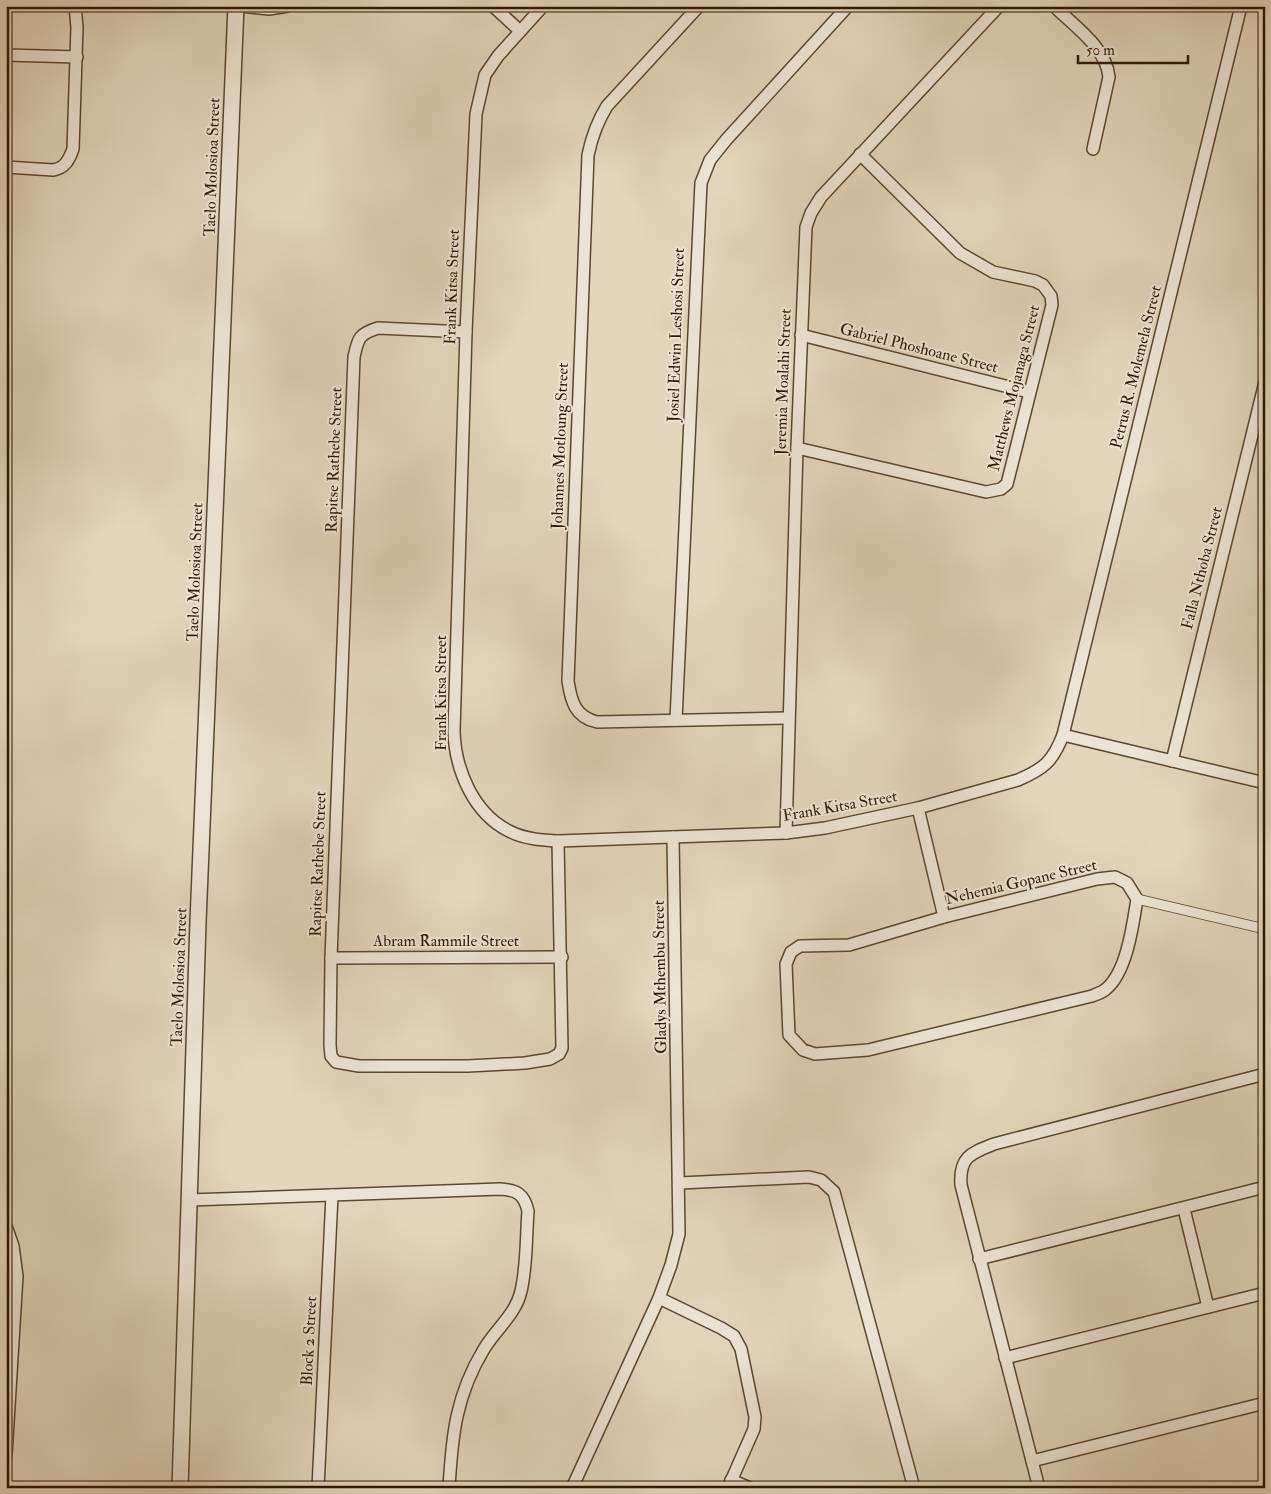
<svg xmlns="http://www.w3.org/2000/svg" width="1271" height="1494" font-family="'IM FELL Double Pica',serif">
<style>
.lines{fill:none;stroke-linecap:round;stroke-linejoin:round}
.pedestrian-casing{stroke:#5a4830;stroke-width:11}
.minor-casing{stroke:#5a4830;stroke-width:14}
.tertiary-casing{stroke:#5a4830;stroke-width:18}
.pedestrian{stroke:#ece4d3;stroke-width:9}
.minor{stroke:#ece4d3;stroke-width:11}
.tertiary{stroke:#ece4d3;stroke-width:15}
.labels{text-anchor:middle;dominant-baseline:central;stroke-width:4;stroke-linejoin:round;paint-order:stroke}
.street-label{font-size:16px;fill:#2d1901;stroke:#ece4d3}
</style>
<rect width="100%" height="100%" fill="#e1d5bb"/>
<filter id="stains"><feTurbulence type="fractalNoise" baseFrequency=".004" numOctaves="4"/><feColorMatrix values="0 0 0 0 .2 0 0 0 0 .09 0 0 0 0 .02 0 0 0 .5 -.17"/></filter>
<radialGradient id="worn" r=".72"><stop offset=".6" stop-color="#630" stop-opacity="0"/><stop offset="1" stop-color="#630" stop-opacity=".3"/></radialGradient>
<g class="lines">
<g class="pedestrian-casing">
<path id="pedestrian" d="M1137,899l128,30"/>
</g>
<g class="minor-casing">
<g id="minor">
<path d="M241,6l28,3 19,-3"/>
<path d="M493,6l27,25"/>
<path d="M543,6l-45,50 -13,19 -9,39 -10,218 -12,399c1,38 19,82 55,100 15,8 33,9 49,10l228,-8 39,-5 93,-20 100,-28c26,-11 35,-19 45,-45l178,-729"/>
<path d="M699,6l-92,100c-10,16 -15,30 -19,49l-20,526c3,20 7,36 29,41l191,-4"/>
<path d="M1054,6c20,20 52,41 55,71l-16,72"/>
<path d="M6,55l71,2"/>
<path d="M6,167l47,3c12,-2 16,-10 20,-21l4,-122 -2,-21"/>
<path d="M466,332l-88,-4c-19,6 -20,10 -24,29l-23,601 -1,87 1,11 5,6 23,4h109l57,-3 25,-4 9,-5 3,-6 -4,-207"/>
<path d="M801,335l228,57"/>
<path d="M797,448l189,44 15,-3 6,-5 45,-179 -1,-9 -8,-11 -8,-4 -42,-9 -33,-19 -100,-99"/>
<path d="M676,720l25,-537 9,-23 16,-20 122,-134"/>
<path d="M1063,735l202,48"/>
<path d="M1172,761l93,-379"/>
<path d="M918,808l26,109"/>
<path d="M786,833l11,-385 9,-221 5,-14 10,-16 178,-191"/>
<path d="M1115,877l12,6 10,16c-4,25 -10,73 -31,90 -3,3 -9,5 -14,7l-224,54 -53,4 -12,-4 -14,-15 -3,-71 5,-12 9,-6 49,-1 95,-28 153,-38z"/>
<path d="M331,958l231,-1"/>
<path d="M680,1183l129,-6 12,3 13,12 80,296"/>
<path d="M189,1200l311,-11c17,1 24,5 28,22 -2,26 -1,55 -7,80 -5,23 -25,38 -37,58 -28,46 -32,86 -35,139"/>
<path d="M1184,1209l24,98"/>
<path d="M6,1226l7,20 4,30 -11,179"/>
<path d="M979,1259l286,-72"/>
<path d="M659,1298l62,30 13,8 7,13 14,68 -1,12 -26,59"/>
<path d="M1005,1358l260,-65"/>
<path d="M1032,1461l233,-58"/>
<path d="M731,1480l19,8"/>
<path d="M318,1488l14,-293"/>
<path d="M572,1488l87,-190 12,-33 8,-31 -6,-397"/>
<path d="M1039,1488l-78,-303c-2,-28 10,-32 33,-41l271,-70"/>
</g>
</g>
<g class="tertiary-casing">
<path id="tertiary" d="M180,1488l18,-566 38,-916"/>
</g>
<use href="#pedestrian" class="pedestrian"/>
<use href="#minor" class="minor"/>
<use href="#tertiary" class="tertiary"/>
</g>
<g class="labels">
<g class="street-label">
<text transform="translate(212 167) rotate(-88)">Taelo Molosioa Street</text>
<text transform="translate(452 287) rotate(-88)">Frank Kitsa Street</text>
<text transform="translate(676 335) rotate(-88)">Josiel Edwin Leshosi Street</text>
<text transform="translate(919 348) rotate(14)">Gabriel Phoshoane Street</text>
<text transform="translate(1136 367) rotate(-76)">Petrus R. Molemela Street</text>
<text transform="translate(783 382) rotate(-88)">Jeremia Moalahi Street</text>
<text transform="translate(1014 388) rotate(-76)">Matthews Mojanaga Street</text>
<text transform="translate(560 446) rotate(-88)">Johannes Motloung Street</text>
<text transform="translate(334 460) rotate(-88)">Rapitse Rathebe Street</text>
<text transform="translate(1202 568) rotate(-76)">Falla Nthoba Street</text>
<text transform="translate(195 572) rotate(-88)">Taelo Molosioa Street</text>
<text transform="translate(441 693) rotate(-90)">Frank Kitsa Street</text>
<text transform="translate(840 806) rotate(-10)">Frank Kitsa Street</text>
<text transform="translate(318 864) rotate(-88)">Rapitse Rathebe Street</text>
<text transform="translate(1021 882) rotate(-13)">Nehemia Gopane Street</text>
<text x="446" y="941">Abram Rammile Street</text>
<text transform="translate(179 977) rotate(-88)">Taelo Molosioa Street</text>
<text transform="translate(660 977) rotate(-91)">Gladys Mthembu Street</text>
<text transform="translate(309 1341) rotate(-87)">Block 2 Street</text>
</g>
</g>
<rect width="1271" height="1494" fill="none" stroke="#e1d5bb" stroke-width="25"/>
<rect x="8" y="8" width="1256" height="1479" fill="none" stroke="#2d1901" stroke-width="2.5"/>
<rect x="12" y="12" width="1246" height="1469" fill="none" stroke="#2d1901"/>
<path d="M1078 55v8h110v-8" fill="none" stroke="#2d1901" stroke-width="2.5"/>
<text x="1086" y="55" font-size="15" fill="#2d1901" stroke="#ece4d3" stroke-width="4" paint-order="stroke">50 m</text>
<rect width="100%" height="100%" filter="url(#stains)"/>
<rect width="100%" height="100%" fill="url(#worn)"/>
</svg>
